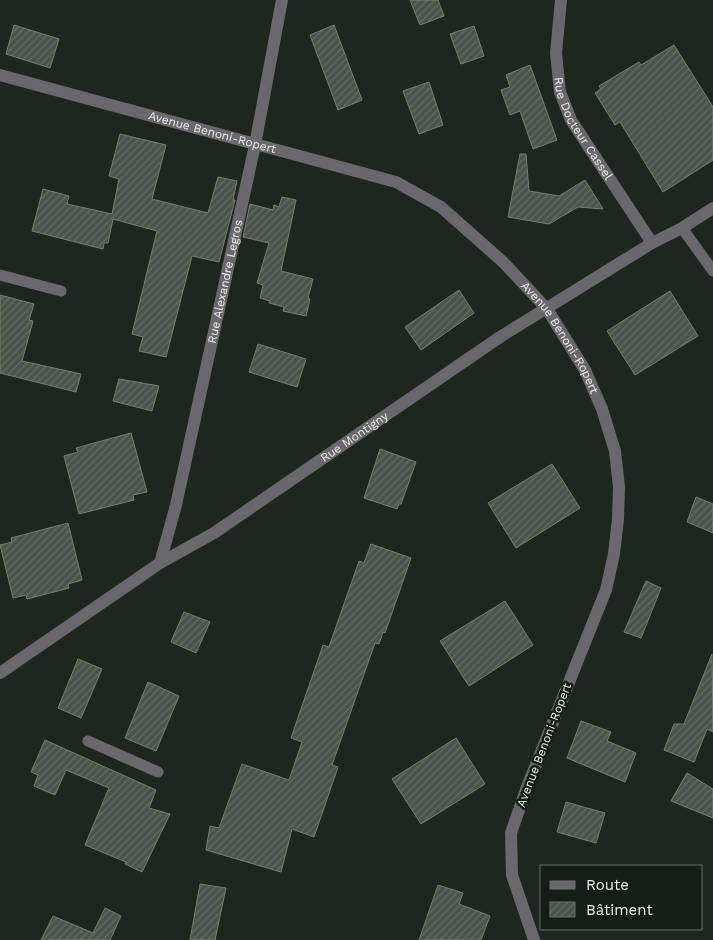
<svg xmlns="http://www.w3.org/2000/svg" width="713" height="940" font-family="'Work Sans',sans-serif">
<style>
.building{fill:url(#building-hatch);stroke:#758175}
.lines{fill:none;stroke-linecap:round;stroke-linejoin:round}
.lane{stroke:#6a686e;stroke-width:11}
.street{stroke:#6a686e;stroke-width:12}
.labels{text-anchor:middle;dominant-baseline:central;stroke-width:5;stroke-linejoin:round;paint-order:stroke}
.street-label{font-size:12px;fill:#ebf1ea;stroke:#151e15}
</style>
<defs>
<pattern id="building-hatch" width="6" height="6" patternUnits="userSpaceOnUse" patternTransform="scale(1.25)"><rect width="6" height="6" fill="#4a544a"/><path d="M-1 1l2-2M0 6l6-6M5 7l2-2" fill="none" stroke="#646d64"/></pattern>
</defs>
<rect width="100%" height="100%" fill="#1e271e"/>
<g class="building">
<path d="M410,0h28l6,16 -24,9z"/>
<path d="M14,25l45,14 -9,29 -44,-14z"/>
<path d="M334,25l28,75 -24,10 -28,-75z"/>
<path d="M474,26l10,30 -23,8 -11,-30z"/>
<path d="M674,45l39,62v53l-50,32 -43,-70 -5,3 -20,-32 6,-4 -2,-3 40,-24 2,3z"/>
<path d="M530,65l27,75 -24,9 -13,-38 -10,4 -9,-25 9,-3 -4,-12z"/>
<path d="M429,82l14,43 -24,9 -16,-43z"/>
<path d="M120,134l46,11 -14,54 56,14 10,-36 19,4 -4,19h2l-16,62 -27,-6 -26,101 -27,-6 4,-14 -11,-3 25,-103 -44,-12 -5,24h-4l-1,6 -71,-18 11,-42 26,7 -2,8 45,10 7,-35 -10,-3z"/>
<path d="M520,154h6l3,37 30,5 26,-16 18,29 -25,-2 -29,17 -41,-7z"/>
<path d="M282,197l14,3 -15,71 32,8 -5,19 2,1 -4,17 -23,-5 1,-4 -15,-4 1,-2 -10,-3 3,-13 -6,-2 12,-40 -26,-6 7,-33 23,6 1,-5 5,2z"/>
<path d="M459,290l15,23 -53,37 -16,-23z"/>
<path d="M670,291l28,45 -63,39 -28,-44z"/>
<path d="M0,295l34,9 -5,16 4,1 -11,40 59,13 -5,18 -76,-19z"/>
<path d="M258,344l48,15 -9,28 -48,-15z"/>
<path d="M119,379l40,7 -7,25 -39,-10z"/>
<path d="M131,433l16,59 -14,3 1,5 -55,14 -15,-58 14,-4 -2,-4z"/>
<path d="M380,449l36,13 -15,42h-2l-2,5 -33,-11z"/>
<path d="M552,464l28,44 -64,40 -28,-45z"/>
<path d="M696,497l17,7v29l-26,-11z"/>
<path d="M68,523l14,57 -14,4 1,4 -42,11 -1,-4 -13,3 -13,-53 12,-3 -1,-4z"/>
<path d="M371,544l40,14 -26,75 -2,-1 -4,12 -4,-1 -43,122 6,2 -24,70 -22,-8 -11,43 -75,-22 4,-24 9,2 23,-64 47,16 13,-38 -11,-4 32,-93 6,2 30,-86 5,2z"/>
<path d="M646,581l15,7 -20,50 -17,-6z"/>
<path d="M505,601l28,44 -64,41 -29,-45z"/>
<path d="M184,612l26,10 -14,31 -25,-11z"/>
<path d="M712,654l1,78 -6,-3 -13,33 -30,-12 10,-26h10z"/>
<path d="M78,659l24,10 -21,49 -23,-10z"/>
<path d="M148,682l31,14 -23,55 -31,-13z"/>
<path d="M581,721l30,11 -4,9 29,12 -11,29 -58,-24z"/>
<path d="M456,738l29,46 -64,40 -29,-45z"/>
<path d="M45,740l111,50 -7,18 21,6 -28,58 -17,-8 1,-2 -41,-17 24,-57 -43,-18 -11,25 -21,-9 4,-11 -7,-3z"/>
<path d="M687,773l26,16v29l-42,-17z"/>
<path d="M566,802l39,11 -9,30 -39,-11z"/>
<path d="M200,884l26,4 -11,52h-25z"/>
<path d="M438,885l25,8 -4,11 31,12 -9,24h-62z"/>
<path d="M105,908l16,8 -11,24h-69l12,-24 40,17z"/>
</g>
<g class="lines">
<g class="lane">
<path d="M682,228l31,43"/>
<path d="M0,275l61,16"/>
<path d="M88,741l70,31"/>
</g>
<g class="street">
<path id="s1" d="M561,0l-5,53 4,39 11,28 81,123"/>
<path id="s2" d="M0,75l396,107 45,25 62,55 44,47 38,61 17,39 13,42 4,36 -1,32 -4,35 -8,36 -79,197 -16,46 1,42 22,65"/>
<path id="s3" d="M160,563l16,-58 79,-360 27,-145"/>
<path id="s4" d="M0,673l160,-110 54,-30 286,-196 152,-94 30,-15 31,-20"/>
</g>
</g>
<g class="labels">
<g class="street-label">
<text stroke="none"><textPath href="#s1" startOffset="135">Rue Docteur Cassel</textPath></text>
<text stroke="none"><textPath href="#s2" startOffset="220">Avenue Benoni-Ropert</textPath></text>
<text stroke="none"><textPath href="#s3" startOffset="289">Rue Alexandre Legros</textPath></text>
<text stroke="none"><textPath href="#s2" startOffset="640">Avenue Benoni-Ropert</textPath></text>
<text stroke="none"><textPath href="#s4" startOffset="426">Rue Montigny</textPath></text>
<text transform="translate(544 745) rotate(-69)">Avenue Benoni-Ropert</text>
</g>
</g>
<rect x="540" y="865" width="162" height="65" fill="#151e15" stroke="#6b726a"/>
<rect x="550" y="881" width="25" height="8" fill="#6a686e" stroke="#6b726a"/>
<text x="586" y="890" font-size="15" fill="#ebf1ea">Route</text>
<rect x="550" y="902" width="25" height="15" fill="url(#building-hatch)" stroke="#6b726a"/>
<text x="586" y="915" font-size="15" fill="#ebf1ea">Bâtiment</text>
</svg>
